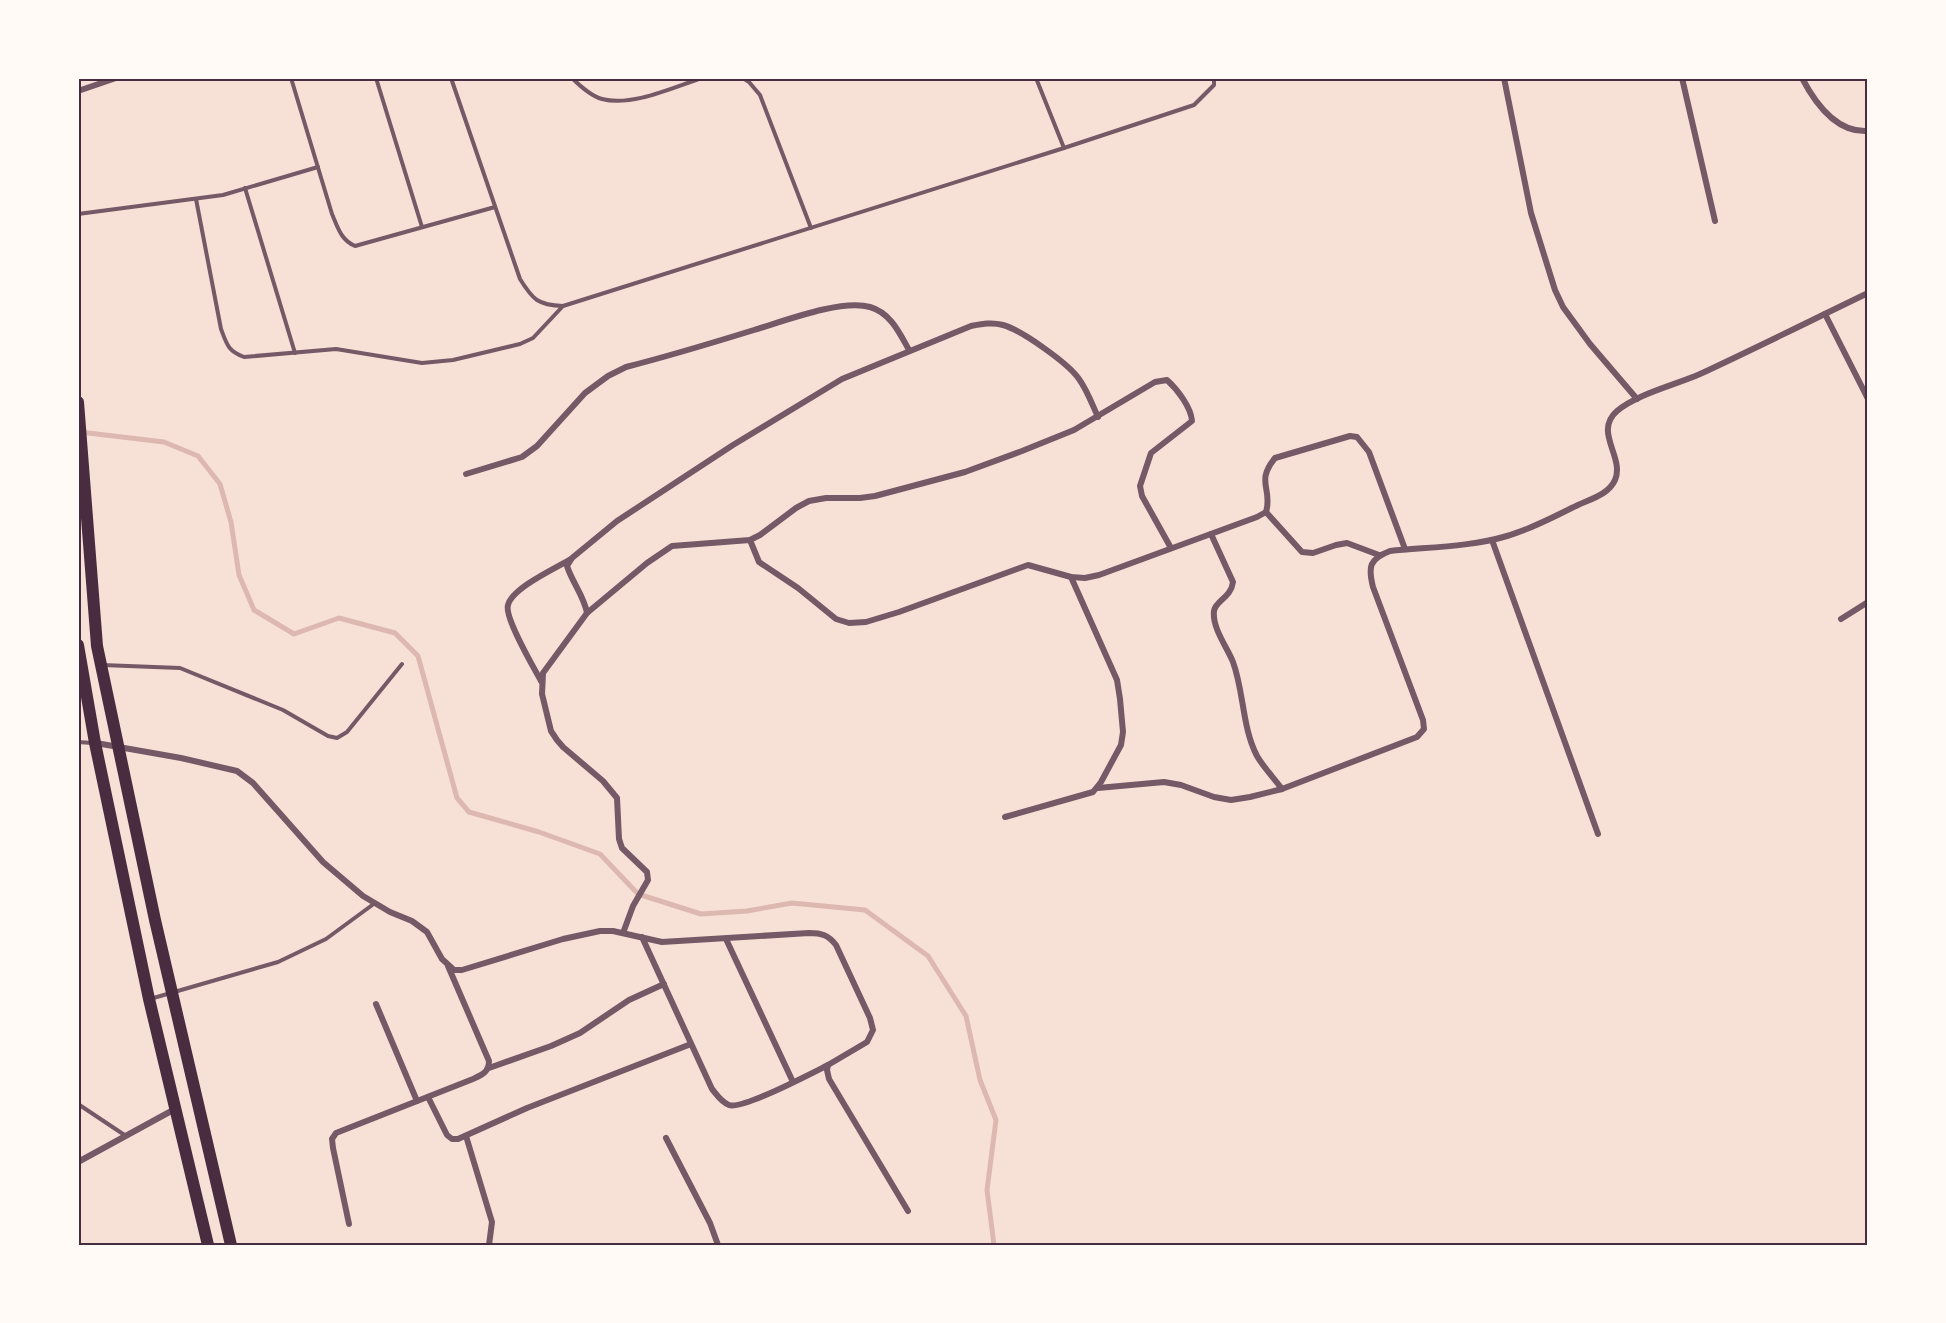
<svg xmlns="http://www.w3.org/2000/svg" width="1946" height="1323" font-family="Mulish,sans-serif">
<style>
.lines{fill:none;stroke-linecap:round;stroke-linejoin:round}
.stream{stroke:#dcb8b0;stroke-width:5}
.service{stroke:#755966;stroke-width:4}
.minor{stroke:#755966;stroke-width:6}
.primary{stroke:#4a2c40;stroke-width:12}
.neatline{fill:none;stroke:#4a2c40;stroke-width:2}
</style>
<rect width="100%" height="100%" fill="#f7e1d7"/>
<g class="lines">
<path class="stream" d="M80,432l84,10 34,14 22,28 11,38 8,53 15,35 40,24 45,-16 56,15 23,23 39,142 12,14 70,20 61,22 38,40 63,20 46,-3 45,-8 73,7 63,46 38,60 14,64 16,40 -9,70 7,55"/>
<g class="service">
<path d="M291,78l41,136c6,14 9,26 23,32l140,-39"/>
<path d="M376,78l46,149"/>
<path d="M451,78l69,201c13,21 18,26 43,27l501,-158 130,-43 20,-20v-7"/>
<path d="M572,78c8,8 19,18 30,21 30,8 72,-12 100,-21"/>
<path d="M743,78l6,4 11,13 51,133"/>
<path d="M1036,78l28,70"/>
<path d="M245,188l50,165"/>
<path d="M196,199l25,130c6,16 7,22 23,28l92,-8 86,14 31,-3 67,-16 13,-6 30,-32"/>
<path d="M78,214l145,-19 95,-28"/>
<path d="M102,665l78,3 103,42 45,26 9,2 10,-6 55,-68"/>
<path d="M78,742l14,1"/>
<path d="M150,999l128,-37 48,-23 49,-36"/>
<path d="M78,1104l48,32"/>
</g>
<g class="minor">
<path d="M1504,78l27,135 24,77 8,17 27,37 47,55"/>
<path d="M1682,78l33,143"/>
<path d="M1802,78c13,25 35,55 66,53"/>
<path d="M78,91l38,-13"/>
<path d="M1825,314l43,85"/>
<path d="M466,474l56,-17 15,-11 48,-53 23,-17 18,-9c43,-11 86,-24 128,-37 30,-9 87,-31 116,-23 21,6 30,27 39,43"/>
<path d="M1266,512l36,40 11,1 23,-8 11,-2 32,12"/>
<path d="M1211,534l22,48c-2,16 -18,19 -19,29 -2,17 13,36 19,51 11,30 9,65 24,94 7,12 17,22 25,33"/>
<path d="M750,540l9,22 39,26 38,31 13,4 17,-1 33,-10 129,-47 43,12 14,1 14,-3 158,-58 9,-5c7,-23 -11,-30 9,-54l75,-22 7,1 12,15 36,97"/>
<path d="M1492,540l106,294"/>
<path d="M587,613l60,-50 25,-17 78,-6 10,-5 36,-27 13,-7 17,-3h34l15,-2 90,-24 57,-21 52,-21 81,-48 12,-2c10,9 24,27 25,41l-41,32 -11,33 2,10 29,52"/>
<path d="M1841,619l27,-17"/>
<path d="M541,681c-7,-13 -37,-64 -33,-76 4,-17 48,-37 63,-46"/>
<path d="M96,743l85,15 56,13 16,12 70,79 40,34 27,16 22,9 15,11 15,27 12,11h8l101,-31 37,-8h13l49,11 147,-9c13,0 19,2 27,12l34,73 3,12 -6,12 -39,23 -1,5 2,9 79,132"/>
<path d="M1098,788l66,-6 17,3 33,12 17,3 19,-3 32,-8 135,-52 7,-8 -1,-9 -50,-133c-5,-20 -4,-28 17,-36 39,-4 80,-4 117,-15 25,-7 48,-20 71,-31 13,-6 31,-11 37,-25 10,-23 -22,-48 2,-69 20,-17 58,-26 83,-37 56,-26 112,-54 168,-81"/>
<path d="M1005,817l88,-25 8,-10 20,-37 2,-13 -3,-33 -3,-19 -46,-103"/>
<path d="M623,933l10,-27 15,-26 -1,-8 -25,-24 -3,-9 -2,-41 -14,-17 -40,-34 -6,-7 -6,-9 -9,-37 1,-21 44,-60c-3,-17 -15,-31 -20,-47l5,-8 45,-37 116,-76 109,-66 129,-53c11,-2 21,-4 32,-1 18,5 65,38 76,54 8,11 13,25 19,38"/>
<path d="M642,937l70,152c5,6 9,13 17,16 13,5 83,-32 99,-40"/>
<path d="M726,939l67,143"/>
<path d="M376,1004l41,97"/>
<path d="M489,1068l62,-22 29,-13 49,-33 35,-16"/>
<path d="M428,1097l19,38 5,4h6l69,-31 164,-64"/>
<path d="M466,1136l26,86 -3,23"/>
<path d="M666,1138l44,85 8,22"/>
<path d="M78,1162l97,-53"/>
<path d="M349,1224l-16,-76 -1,-9 4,-6 137,-54c9,-4 16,-7 16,-18l-41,-95"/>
</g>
<g class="primary">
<path d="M78,402l19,244 58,274 76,325"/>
<path d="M78,645l17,98 54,256 59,246"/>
</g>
</g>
<rect width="1946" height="1323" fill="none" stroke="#fffaf5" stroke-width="159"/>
<rect x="80" y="80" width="1786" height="1164" class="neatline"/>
</svg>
